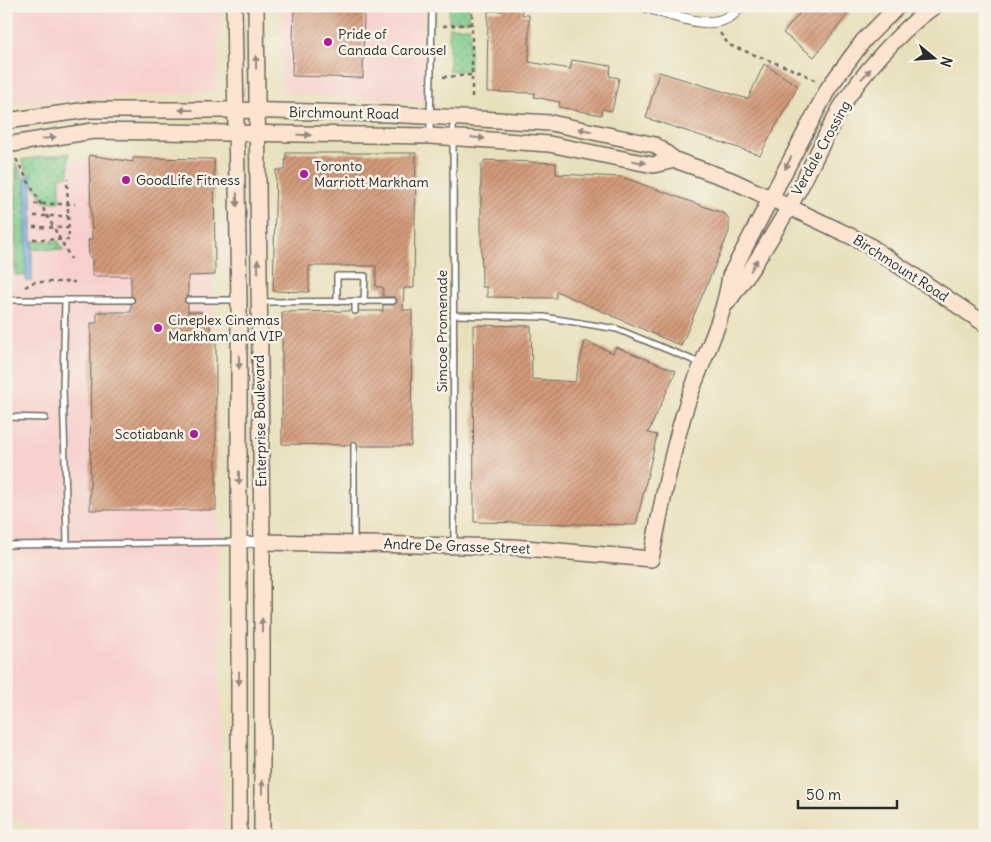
<svg xmlns="http://www.w3.org/2000/svg" width="991" height="842" font-family="Delius,sans-serif">
<style>
.built{fill:#f7d0cd}
.green{fill:url(#green-dots);stroke:#547a5a}
.water{fill:#74ace3;stroke:#506c87}
.building{fill:url(#building-hatch)}
.lines{fill:none;stroke-linecap:round;stroke-linejoin:round}
.lane-casing{stroke:#6d6a5e;stroke-width:8}
.street-casing{stroke:#6d6a5e;stroke-width:12}
.secondary-casing{stroke:#6d6a5e;stroke-width:18}
.path{stroke:#6d6a5e;stroke-width:2.5;stroke-dasharray:4 4;stroke-linecap:butt}
.lane{stroke:#fff;stroke-width:5}
.street{stroke:#fff;stroke-width:10}
.secondary{stroke:#fde4d1;stroke-width:15}
.oneway{fill:#94887e}
.poi-dot{fill:#b5179e;stroke:#f7f3e8;stroke-width:2}
.labels{text-anchor:middle;dominant-baseline:central;stroke-width:5;stroke-linejoin:round;paint-order:stroke}
.poi-label{font-size:14px;fill:#2b2b2b;stroke:#f7f3e8;text-anchor:start}
.street-label{font-size:14px;fill:#2b2b2b;stroke:#f7f3e8}
</style>
<defs>
<pattern id="green-dots" width="8" height="8" patternUnits="userSpaceOnUse" patternTransform="scale(1.25)"><rect width="8" height="8" fill="#7cc988"/><path d="M2 2h.1M6 6h.1" fill="none" stroke="#66a36f" stroke-width="1.8" stroke-linecap="round"/></pattern>
<pattern id="building-hatch" width="6" height="6" patternUnits="userSpaceOnUse" patternTransform="scale(1.25)"><rect width="6" height="6" fill="#d39a7a"/><path d="M-1 1l2-2M0 6l6-6M5 7l2-2" fill="none" stroke="#ab7e64"/></pattern>
</defs>
<rect width="100%" height="100%" fill="#f7f3e8"/>
<filter id="ink" filterUnits="userSpaceOnUse"><feTurbulence type="fractalNoise" baseFrequency=".02" numOctaves="2"/><feDisplacementMap in="SourceGraphic" scale="10" xChannelSelector="R" yChannelSelector="G"/><feConvolveMatrix kernelMatrix="1 2 1 2 8 2 1 2 1" color-interpolation-filters="sRGB"/></filter>
<filter id="wash" filterUnits="userSpaceOnUse"><feTurbulence type="fractalNoise" baseFrequency=".0096" numOctaves="4" result="noise"/><feDisplacementMap in="SourceGraphic" scale="20" xChannelSelector="R" yChannelSelector="G"/><feGaussianBlur stdDeviation="1.12" result="paint"/><feColorMatrix in="noise" values="0 0 0 0 0 0 0 0 0 0 0 0 0 0 0 0 0 1.4 0 .05"/><feComposite in="paint" operator="in"/></filter>
<g filter="url(#wash)">
<rect width="100%" height="100%" fill="#e8e0bc"/>
<g class="built">
<path d="M6,6h215l-4,85 -211,13z"/>
<path d="M283,6h140l2,96 -143,-9z"/>
<path d="M210,158l13,678h-103l-86,-9 -28,-13v-646l38,-6z"/>
</g>
<g class="green">
<rect x="449" y="6" width="20" height="15"/>
<rect x="449" y="27" width="21" height="44"/>
<path d="M69,153v23h-9v26h-16l-12,-20v-7h-4l-7,-15z"/>
<path d="M16,162l10,20 1,94 -12,-1z"/>
<path d="M32,241h26l5,9 -31,-1z"/>
</g>
<rect class="water" x="26" y="175" width="6" height="106"/>
<g id="blocks">
<g class="building">
<path d="M503,6h19v9h7v47l41,7 2,-9 39,6 -2,10 10,2 -7,33 -10,-2 -1,6 -42,-8 1,-5 -26,-5 1,-4 -48,-1 1,-81h15z"/>
<path d="M806,6h48l-40,51 -31,-24z"/>
<path d="M294,7l70,1 -1,70 -71,-2z"/>
<path d="M764,64l34,22 -38,69 -114,-37 13,-46 89,27z"/>
<path d="M286,153h130l-2,135h-10l-1,22h9l-1,136h-53l-4,-5 -4,4 -68,-1v-132l69,-1 4,4 4,-4h24v-6h11l3,-4 -2,-4h-12v-10h-7v-21h-67v26l-36,-1 3,-121h9z"/>
<path d="M89,155l44,7v-4l81,1 1,116 -27,1v20l-4,4 4,4v8h14v5h8v24h6v169h-126l1,-187h6v-11h34v-8l4,-4 -4,-4v-20h-39v-19h-3l-1,-17h4z"/>
<path d="M485,160l71,3v11l66,3 103,37 4,5v13l-48,114 -125,-55v7l-69,-1v-10h-5l-1,-59v-62z"/>
<path d="M473,325l58,1 1,53 43,3 10,-41 28,12 3,-6 60,24 -28,62 9,2 -21,90 -162,-3z"/>
</g>
</g>
</g>
<g filter="url(#ink)">
<use href="#blocks" fill-opacity="0" stroke="#6d6a5e" stroke-width="1"/>
<g class="lines">
<g class="lane-casing">
<g id="lane">
<path d="M453,119l1,426"/>
<path d="M430,133l2,-127"/>
<path d="M6,300h59l-2,86 4,157"/>
<path d="M65,300h66"/>
<path d="M188,300h49"/>
<path d="M355,301v10"/>
<path d="M261,302l132,-1"/>
<path d="M337,302v-26h28l-1,26"/>
<path d="M453,315l91,2 73,12 83,34"/>
<path d="M6,417l39,1"/>
<path d="M354,543v-98"/>
<path d="M6,545l232,-3"/>
</g>
</g>
<g class="street-casing">
<g id="street">
<path d="M643,6c28,8 77,32 97,0"/>
<path d="M239,542h23"/>
</g>
</g>
<g class="secondary-casing">
<g id="secondary">
<path d="M234,6l5,294v536"/>
<path d="M256,6l6,536v294"/>
<path d="M6,121l82,-11h147l153,4 163,9 104,22 20,15 56,20 88,41 48,23 118,80"/>
<path d="M6,145l87,-14 337,5 119,8 104,21 22,-5"/>
<path d="M727,303c23,-30 43,-63 62,-96 19,-31 33,-66 51,-98 20,-33 63,-82 95,-103"/>
<path d="M262,542l251,5 138,12c10,-50 19,-100 34,-149 14,-46 38,-85 45,-134l99,-189 35,-47 34,-34"/>
</g>
</g>
<g class="path">
<path d="M443,26l29,-2"/>
<path d="M720,33l9,12 73,28 14,8"/>
<path d="M443,77l29,-2"/>
<path d="M472,97v-91"/>
<path d="M16,159l55,100"/>
<path d="M34,204h41"/>
<path d="M34,216h34"/>
<path d="M33,227l36,1"/>
<path d="M33,239l36,1 -2,-61"/>
<path d="M25,287l9,-5h41"/>
</g>
<use href="#lane" class="lane"/>
<use href="#street" class="street"/>
<use href="#secondary" class="secondary"/>
</g>
<defs><path id="oneway-solid" d="M-6-.8H1V-3.2L6.5 0L1 3.2V.8H-6Z" transform="scale(1.25)"/></defs>
<g class="oneway">
<use href="#oneway-solid" transform="translate(256 62) rotate(-90)"/>
<use href="#oneway-solid" transform="translate(866 74) rotate(-48)"/>
<use href="#oneway-solid" transform="translate(186 110) rotate(180)"/>
<use href="#oneway-solid" transform="translate(585 130) rotate(-168)"/>
<use href="#oneway-solid" transform="translate(304 135) rotate(1)"/>
<use href="#oneway-solid" transform="translate(49 138) rotate(-9)"/>
<use href="#oneway-solid" transform="translate(478 138) rotate(5)"/>
<use href="#oneway-solid" transform="translate(639 162) rotate(11)"/>
<use href="#oneway-solid" transform="translate(788 163) rotate(116)"/>
<use href="#oneway-solid" transform="translate(237 200) rotate(89)"/>
<use href="#oneway-solid" transform="translate(754 265) rotate(-60)"/>
<use href="#oneway-solid" transform="translate(258 266) rotate(-91)"/>
<use href="#oneway-solid" transform="translate(239 362) rotate(90)"/>
<use href="#oneway-solid" transform="translate(239 478) rotate(90)"/>
<use href="#oneway-solid" transform="translate(262 625) rotate(-90)"/>
<use href="#oneway-solid" transform="translate(239 678) rotate(90)"/>
<use href="#oneway-solid" transform="translate(262 787) rotate(-90)"/>
</g>
</g>
<g class="poi-dot">
<circle cx="328" cy="42" r="5"/>
<circle cx="304" cy="174" r="5"/>
<circle cx="126" cy="180" r="5"/>
<circle cx="158" cy="328" r="5"/>
<circle cx="194" cy="434" r="5"/>
</g>
<g class="labels">
<g class="poi-label">
<text x="338" y="34">Pride of<tspan x="338" dy="16">Canada Carousel</tspan></text>
<text x="314" y="166">Toronto<tspan x="314" dy="16">Marriott Markham</tspan></text>
<text x="136" y="180">GoodLife Fitness</text>
<text x="168" y="320">Cineplex Cinemas<tspan x="168" dy="16">Markham and VIP</tspan></text>
<text x="184" y="434" text-anchor="end">Scotiabank</text>
</g>
<g class="street-label">
<text transform="translate(344 113) rotate(1)">Birchmount Road</text>
<text transform="translate(821 148) rotate(-61)">Verdale Crossing</text>
<text transform="translate(901 268) rotate(33)">Birchmount Road</text>
<text transform="translate(442 331) rotate(-90)">Simcoe Promenade</text>
<text transform="translate(260 421) rotate(-91)">Enterprise Boulevard</text>
<text transform="translate(457 546) rotate(2)">Andre De Grasse Street</text>
</g>
</g>
<rect width="991" height="842" fill="none" stroke="#f7f3e8" stroke-width="25"/>
<g transform="translate(934 58) rotate(108)" stroke="#f7f3e8" stroke-width="4" paint-order="stroke">
<path d="M0-4L9 19L0 12L-9 19Z" fill="#2b2b2b"/>
<text y="-8" font-size="14" font-weight="bold" text-anchor="middle" fill="#2b2b2b">N</text>
</g>
<path d="M798 800v8h99v-8" fill="none" stroke="#2b2b2b" stroke-width="2.5"/>
<text x="806" y="800" font-size="15" fill="#2b2b2b" stroke="#f7f3e8" stroke-width="4" paint-order="stroke">50 m</text>
</svg>
